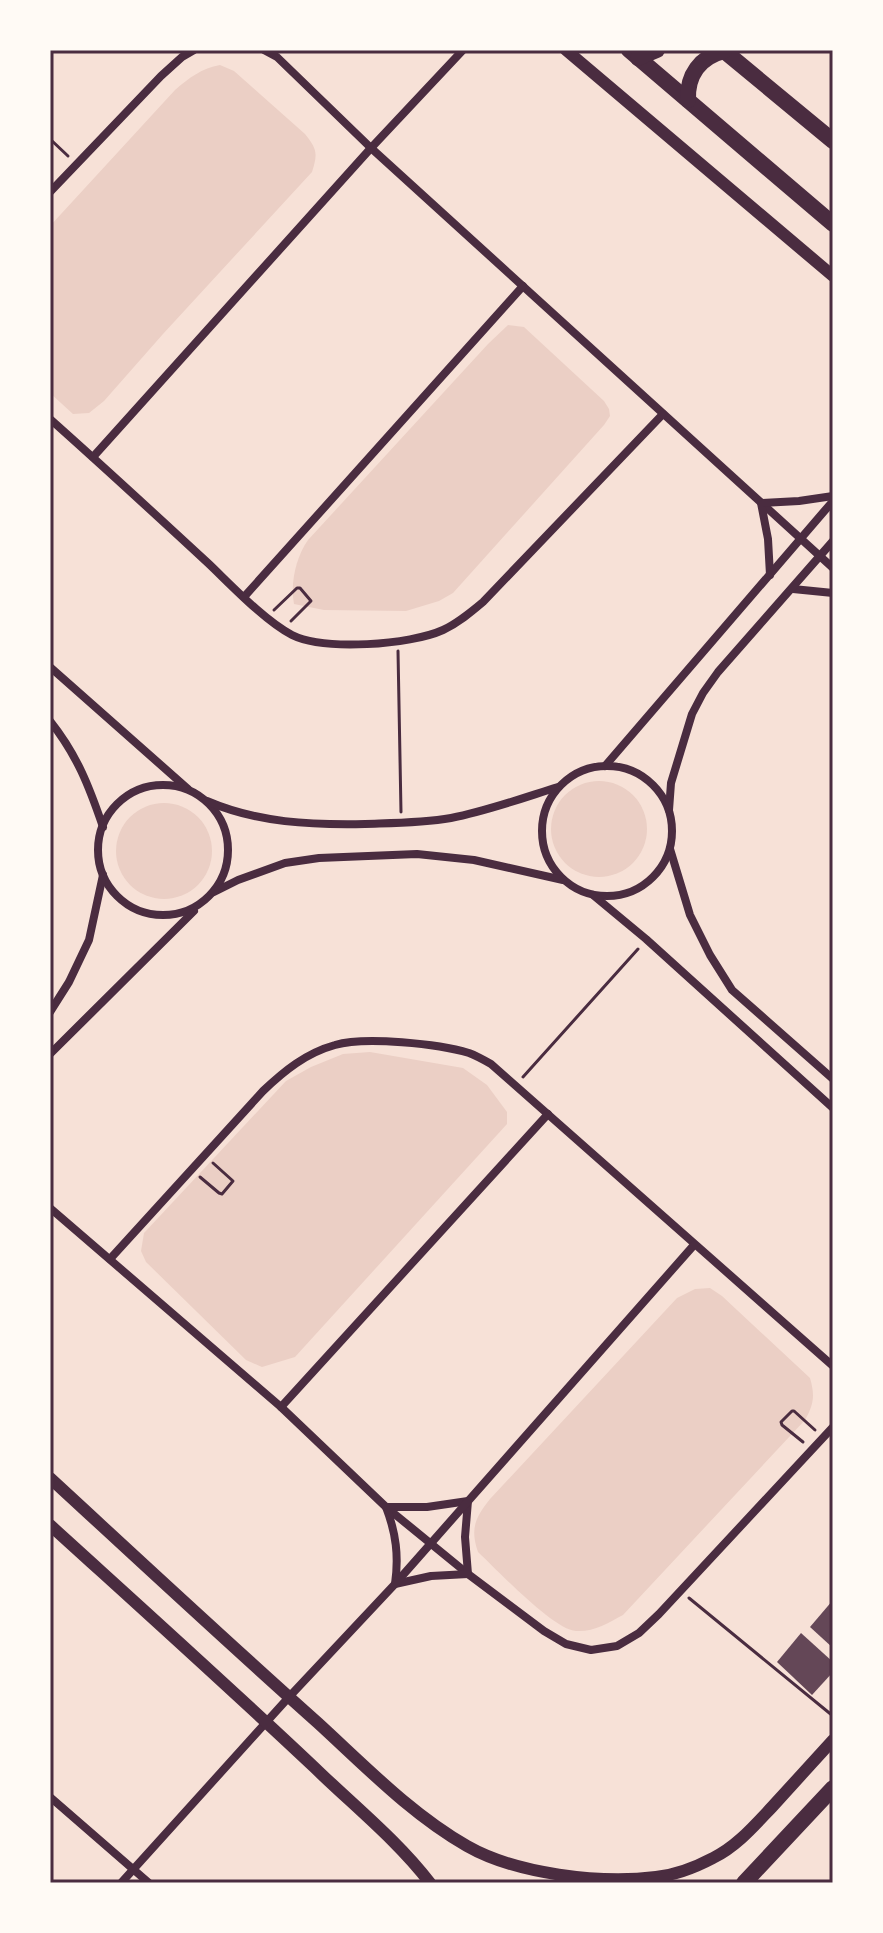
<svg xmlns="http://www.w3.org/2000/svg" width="883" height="1933" font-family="'Exo 2',sans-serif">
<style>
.green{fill:#ebcfc5}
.building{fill:#644757}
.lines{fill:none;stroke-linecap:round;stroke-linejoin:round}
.path{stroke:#4a2c40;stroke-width:3}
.minor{stroke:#4a2c40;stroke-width:8}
.tertiary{stroke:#4a2c40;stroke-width:12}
.primary{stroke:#4a2c40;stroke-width:16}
.neatline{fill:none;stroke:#4a2c40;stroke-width:3}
</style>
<rect width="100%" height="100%" fill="#f7e1d7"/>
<g class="green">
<path d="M220,65l14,6 71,63c12,15 13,19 7,38l-149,162 -59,67 -15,12 -16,1 -23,-21v-167l125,-136c14,-12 27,-22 45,-25z"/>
<path d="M508,325l16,2 80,74 5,8 1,7 -6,9 -151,168 -14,8 -33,10 -82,-1 -30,-6c-4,-21 2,-47 14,-64l180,-196z"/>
<circle cx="599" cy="829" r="48"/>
<circle cx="164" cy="851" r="48"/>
<path d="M370,1052l93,16 24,17 20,27v12l-212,233 -33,10 -16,-7 -100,-98 -5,-11 3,-18 142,-152 25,-14 32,-13z"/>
<path d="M710,1288l12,8 88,82c5,17 4,26 -5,42l-182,195c-15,8 -29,17 -47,16 -22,-1 -79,-61 -98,-79 -8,-23 -3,-34 12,-53l187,-201 18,-9z"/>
</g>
<g class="building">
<path d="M833,1600v48l-23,-21z"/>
<path d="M801,1633l32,29v10l-21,23 -35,-33z"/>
</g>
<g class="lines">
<g class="path">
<path d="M50,139l18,17"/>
<path d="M274,610l23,-22h3l11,13 -20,20"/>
<path d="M398,651l3,161"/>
<path d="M523,1077l115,-128"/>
<path d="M200,1177l19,16 3,1 11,-13 -20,-18"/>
<path d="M803,1442l-21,-17 -1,-3 11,-11h2l21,19"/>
<path d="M689,1598l144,118"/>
</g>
<g class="minor">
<path d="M264,50l13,7 94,91 462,420"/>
<path d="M50,192l111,-116 21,-19 12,-7"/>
<path d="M50,419c54,48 106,96 159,145 22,21 56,57 83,71 32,16 118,10 151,-5 15,-7 27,-17 40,-28l180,-188"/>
<path d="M93,457l278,-309 92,-98"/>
<path d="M770,575l-2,-36 -7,-36 38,-2 34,-5"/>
<path d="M793,589l40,4"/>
<path d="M244,597l279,-311"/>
<path d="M50,667l138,122"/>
<path d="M50,721c27,34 39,65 53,106"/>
<path d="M605,766l228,-265"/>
<circle cx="607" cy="831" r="65"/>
<circle cx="163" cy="850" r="65"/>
<path d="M207,801c51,22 104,24 158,23 29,-1 57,-1 86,-6 36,-7 72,-20 107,-31"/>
<path d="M669,810l2,-27 21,-69 11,-21 15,-21 115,-131"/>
<path d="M670,849l20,66 20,40 22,35 101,89"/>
<path d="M214,892l24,-12 47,-17 34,-5 98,-4 57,6 89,20"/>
<path d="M593,895l53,44 187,169"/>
<path d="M50,1012l19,-30 20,-42 14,-65"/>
<path d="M50,1054l144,-143"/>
<path d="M50,1208l231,199 105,100 82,67 76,57 22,13 25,6 26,-4 22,-13 20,-19 174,-187"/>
<path d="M110,1259l153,-168c21,-20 43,-38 72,-46 30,-9 104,-1 134,8 8,3 15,7 22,11l342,302"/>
<path d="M281,1407l267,-293"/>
<path d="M468,1501l-3,36 3,37 -37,2 -36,8c4,-28 1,-51 -9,-77h41z"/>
<path d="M50,1797l99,86"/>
<path d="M121,1883l168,-186 106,-113 299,-339"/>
</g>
<g class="tertiary">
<path d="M566,50l267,226"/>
<path d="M50,1478c89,82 177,164 268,245 47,43 93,91 149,123 49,28 133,38 189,31 19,-2 40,-10 57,-19 24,-12 41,-32 59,-51 20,-22 41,-45 61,-67"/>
<path d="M50,1525c88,80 177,160 264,242 39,38 83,73 116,116"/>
</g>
<g class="primary">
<path d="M629,50l204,174"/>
<path d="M723,50l110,91"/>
<path d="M638,58l19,-8"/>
<path d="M688,100c-1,-25 12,-43 36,-49"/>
<path d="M744,1883l89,-95"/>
</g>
</g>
<rect width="883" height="1933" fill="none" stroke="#fffaf5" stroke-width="104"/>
<rect x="52" y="52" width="779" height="1829" class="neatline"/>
</svg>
